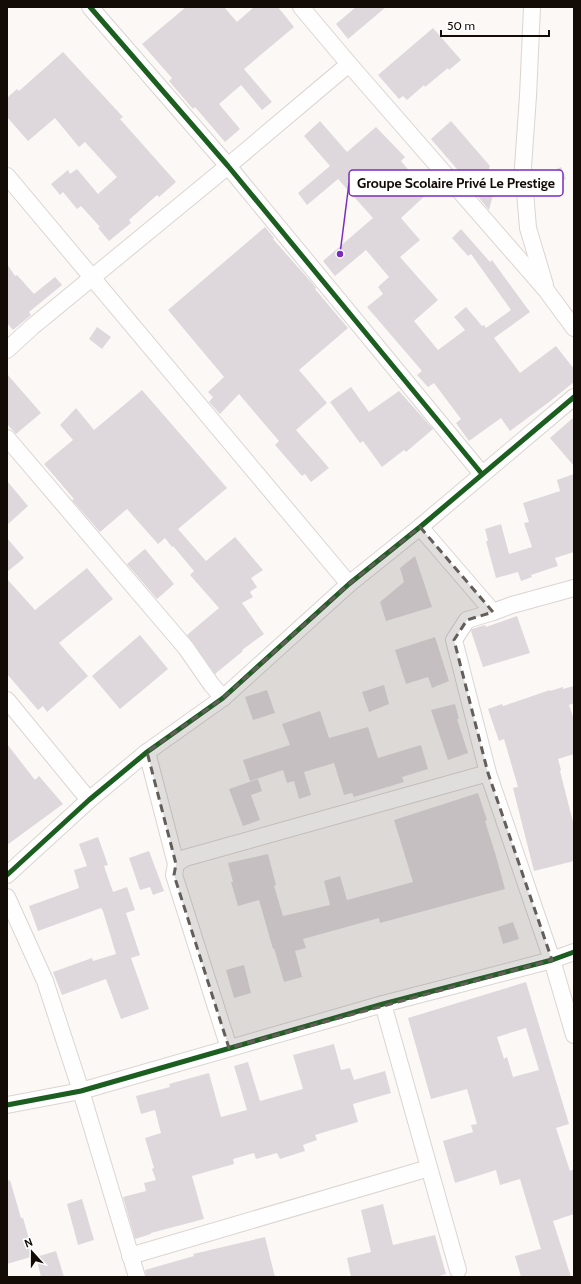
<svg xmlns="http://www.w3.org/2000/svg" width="581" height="1284" font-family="Cabin,sans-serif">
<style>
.building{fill:#ded8dd;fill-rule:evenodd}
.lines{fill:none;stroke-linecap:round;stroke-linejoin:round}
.minor-casing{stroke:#dbd5d1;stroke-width:18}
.minor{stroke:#fefefe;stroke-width:16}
.cycleway-casing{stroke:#fff;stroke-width:8}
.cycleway{stroke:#1b5e20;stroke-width:5}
.marked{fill:#645e59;fill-opacity:0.2;stroke:#645e59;stroke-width:3;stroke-dasharray:8 5;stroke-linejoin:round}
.leader{fill:none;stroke:#7b2cbf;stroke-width:1.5}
.callout-dot{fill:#7b2cbf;stroke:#fff;stroke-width:1.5}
.callout{fill:#fff;stroke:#7b2cbf;stroke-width:1.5}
.callout-label{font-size:14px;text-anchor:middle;font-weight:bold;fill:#130b05}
</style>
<rect width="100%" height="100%" fill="#fbf8f6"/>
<g class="building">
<path d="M186,7h38l13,15 17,-15h24l16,20 -50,42 28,33 -10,8 -21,-25 -22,19 21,25 -15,13 -30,-35 -2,2 -24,-28 3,-3 -30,-34z"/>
<path d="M356,7h30l-38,32 -12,-15z"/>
<path d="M433,28l28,32 -12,10 -1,-2 -23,19 -1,-2 -17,15 -4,-4 -4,3 -21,-24z"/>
<path d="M63,52l60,65 -3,2 56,63 -17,15 -2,-2 -28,25 2,3 -22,18 -11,-13 2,-1 -19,-21 -4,3 -14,-17 -3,3 -9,-11 17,-14 2,4 7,-5 21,25 19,-17 -32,-35 -6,5 -24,-29 -27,23 -21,-24v-19l10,-9 2,2z"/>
<path d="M320,121l27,31 29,-25 29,30 -4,4 27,32 -27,25 19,22 -20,17 38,43 -24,21 24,29 27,-20 -11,-13 12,-10 16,19 2,-1 2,3 25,-18 -40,-56 -3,2 -16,-18 9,-9 29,33 2,-2 38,52 -36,26 26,35 36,-27 18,23v13l-25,20 -39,29 -9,-13 -32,23 -13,-18 5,-4 -27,-36 -6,4 -11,-12 5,-4 -55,-64 16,-13 -5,-7 11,-10 -23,-27 -31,26 -12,-15 50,-43 -35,-39 -31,26 -9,-12 32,-27 -26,-30z"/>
<path d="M451,121l39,45 -5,13 9,12 -5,19 -27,-33 1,-1 -32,-37z"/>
<path d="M561,167l5,12 -19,8 -5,-11z"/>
<path d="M265,227l9,11 -1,1 39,44 4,5 -1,1 33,39 -49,42 28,33 -31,27 33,38 -18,14 -6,-8 -3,2 -27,-31 4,-4 -40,-47 -19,20 -11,-12 4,-5 -5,-5 16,-15 -56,-67z"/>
<path d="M7,264l8,12 2,-1 17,19 21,-17 7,8 -33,27 2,3 -18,15 -6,-7z"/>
<path d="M97,327l14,10 -9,12 -13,-10z"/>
<path d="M7,374l34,39 -25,21 -9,-10z"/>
<path d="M351,387l18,25 30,-21 34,38 -27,23 -2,-2 -22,17 -19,-26 -3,2 -30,-41z"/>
<path d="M142,390l85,98 -49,41 28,32 29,-24 28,33 -12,8 6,9 -7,5 3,5 -11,6 22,31 -22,16 1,1 -28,23 -28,-39 32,-27 -29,-33 4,-4 -21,-25 -1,1 -7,-9 -7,6 -31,-35 -27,23 -28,-32 2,-1 -30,-35 29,-24 -13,-15 16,-17 18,22z"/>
<path d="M574,417v49l-24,-28z"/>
<path d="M574,474v78l-19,6 3,8 -27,9 1,2 -11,4 -3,-9 -22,6 -10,-37h2l-3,-12 16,-5 8,30 23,-7 -8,-24 5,-1 -6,-19 37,-12 -3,-11z"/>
<path d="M7,481l21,25 -21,19z"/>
<path d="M7,538l17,20 -17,14z"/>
<path d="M145,549l29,35 -17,15 -30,-35z"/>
<path d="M415,556l17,51 -46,14 -6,-19 24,-20 -4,-14z"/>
<path d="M87,568l26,31 -54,44 29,33 -41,36 -4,-6 -5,4 -31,-36v-95l28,31z"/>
<path d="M517,616l13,37 -47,14 -12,-36 1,-2 13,-4 1,2z"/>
<path d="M140,635l28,34 -48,40 -28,-33z"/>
<path d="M435,637l14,44 -17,7 -4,-11 -22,7 -11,-34z"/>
<path d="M384,685l5,19 -20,8 -7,-20z"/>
<path d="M574,686v17l-5,2 5,15v34l-16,5 3,11 -1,1 14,55v35l-40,10 -21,-83 5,-1 -14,-48 -5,2 -11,-32 14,-5 1,2 12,-4 35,-12v1l13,-4v2z"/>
<path d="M267,690l8,23 -22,7 -8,-23z"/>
<path d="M455,704l4,15h-2l11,34 -20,7 -17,-50z"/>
<path d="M320,711l9,27 39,-11 10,31 43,-13 7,24 -26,8 2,5 -50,15 -2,-4 -8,2 -10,-32 -30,9 7,23 -12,4 -5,-18 -7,2 -4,-13 -33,11 -7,-21 47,-15 -8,-21z"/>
<path d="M7,744l28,36 4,-4 24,28 -56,41z"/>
<path d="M258,779l4,12 -11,4 9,25 -17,6 -14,-37z"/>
<path d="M478,793l9,27 -2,1 11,35 9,33 -125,34 -1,-5 -76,21 3,9 -11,3 7,26 -18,5 -10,-34 -1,1 -14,-49 -21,6 -7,-24h2l-5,-19 40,-9 8,31 -2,1 9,30 47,-11 -6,-24 16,-5 7,24 66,-18 -19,-62z"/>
<path d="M98,837l10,28 -4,1 9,26 14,-5 8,23 -9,3 14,42 -9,3 18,51 -28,10 -15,-40 -44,16 -9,-23 39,-14 1,3 23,-7 -13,-43 -2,-3 -63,23 -9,-25 50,-18 -5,-18 13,-4 -8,-22z"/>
<path d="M149,851l15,40 -11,4 -3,-8 -10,3 -11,-32z"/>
<path d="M513,922l6,17 -16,5 -5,-17z"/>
<path d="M244,965l7,28 -17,5 -8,-28z"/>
<path d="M526,982l43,142 -13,4 14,43 4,-2v45l-21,7 18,56h-50l-6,-21 26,-7 -21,-70 -20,6 -4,-15 -41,13 -12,-42 30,-9 -2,-7 6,-1 -10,-35 -36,10 -23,-81zM526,1028l13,42 -26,7 -6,-20 -3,2 -7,-22z"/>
<path d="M334,1044l7,26 9,-2 4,12 31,-9 6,22 -38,11 5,18 -43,13 2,5 -14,5 2,6 -25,8 -3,-6 -21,6 -2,-6 -21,6 1,5 -42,12 12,43 -53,14v1l-16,5 -12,-42 23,-6 -2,-8 12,-3 -4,-11 2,-1 -9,-30 16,-5 -6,-23 -14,4 -5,-18 34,-9 -1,-3 40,-11 12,44 26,-7 -13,-44 14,-4 12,39 43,-12 -10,-34z"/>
<path d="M10,1180l11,38h2l11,38 -27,8v-83z"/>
<path d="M82,1199l12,41 -16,5 -11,-41z"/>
<path d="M383,1204l10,41 42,-10 11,39 -10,3h-85l-4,-19 24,-6 -10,-42z"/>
<path d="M265,1237l10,40h-129l-1,-7 49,-14 -1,-2z"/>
<path d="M56,1251l8,26h-23l-5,-20z"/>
</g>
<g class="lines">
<g class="minor-casing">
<g id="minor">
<path d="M90,7l138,159 254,308"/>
<path d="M301,7l48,57 197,226 28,38"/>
<path d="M532,7l-4,89 -5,71 5,61 17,57"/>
<path d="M7,176l342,408"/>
<path d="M7,350l25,-23 196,-161 121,-102"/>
<path d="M7,438l179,210 25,36 12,14"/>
<path d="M420,527l73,85 19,-7 62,-17"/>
<path d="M493,612l-26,8 -13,20 34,133 64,187 22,75"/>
<path d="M7,700l82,100"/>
<path d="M147,752l29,112"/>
<path d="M7,875l82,-75 58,-48 76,-54 126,-114 71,-57 154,-130"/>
<path d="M7,897l38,84 36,110 56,186"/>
<path d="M383,1004l75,266"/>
<path d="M229,1048l-55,-173 2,-11 9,-6 303,-85"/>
<path d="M7,1105l74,-14 302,-87 169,-44 22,-8"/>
<path d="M130,1256l299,-88"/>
</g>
</g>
<use href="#minor" class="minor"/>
<g class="cycleway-casing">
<g id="cycleway">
<path d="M90,7l138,159 254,308"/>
<path d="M7,875l82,-75 58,-48 76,-54 126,-114 71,-57 154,-130"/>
<path d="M7,1105l74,-14 302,-87 169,-44 22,-8"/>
</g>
</g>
<use href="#cycleway" class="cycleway"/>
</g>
<path class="marked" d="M420,527l73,85 -26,8 -13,20 34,133 64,187 -323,88 -55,-173 2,-11 -29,-112 76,-54 126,-114z"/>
<path class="leader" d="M340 254L349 183"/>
<circle class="callout-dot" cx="340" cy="254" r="4"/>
<rect class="callout" x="349" y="170" width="214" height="26" rx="4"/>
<g class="callout-label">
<text x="456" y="188">Groupe Scolaire Privé Le Prestige</text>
</g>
<rect width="581" height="1284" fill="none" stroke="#130b05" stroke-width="16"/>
<g transform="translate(32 1252) rotate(339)" stroke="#ffffff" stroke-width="3" paint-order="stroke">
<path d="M0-3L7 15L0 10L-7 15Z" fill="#130b05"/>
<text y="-6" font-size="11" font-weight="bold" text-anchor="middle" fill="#130b05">N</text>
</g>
<path d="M441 30v6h108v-6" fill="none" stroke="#130b05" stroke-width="2"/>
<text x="447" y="30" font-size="12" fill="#130b05" stroke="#ffffff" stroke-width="3" paint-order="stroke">50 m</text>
</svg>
